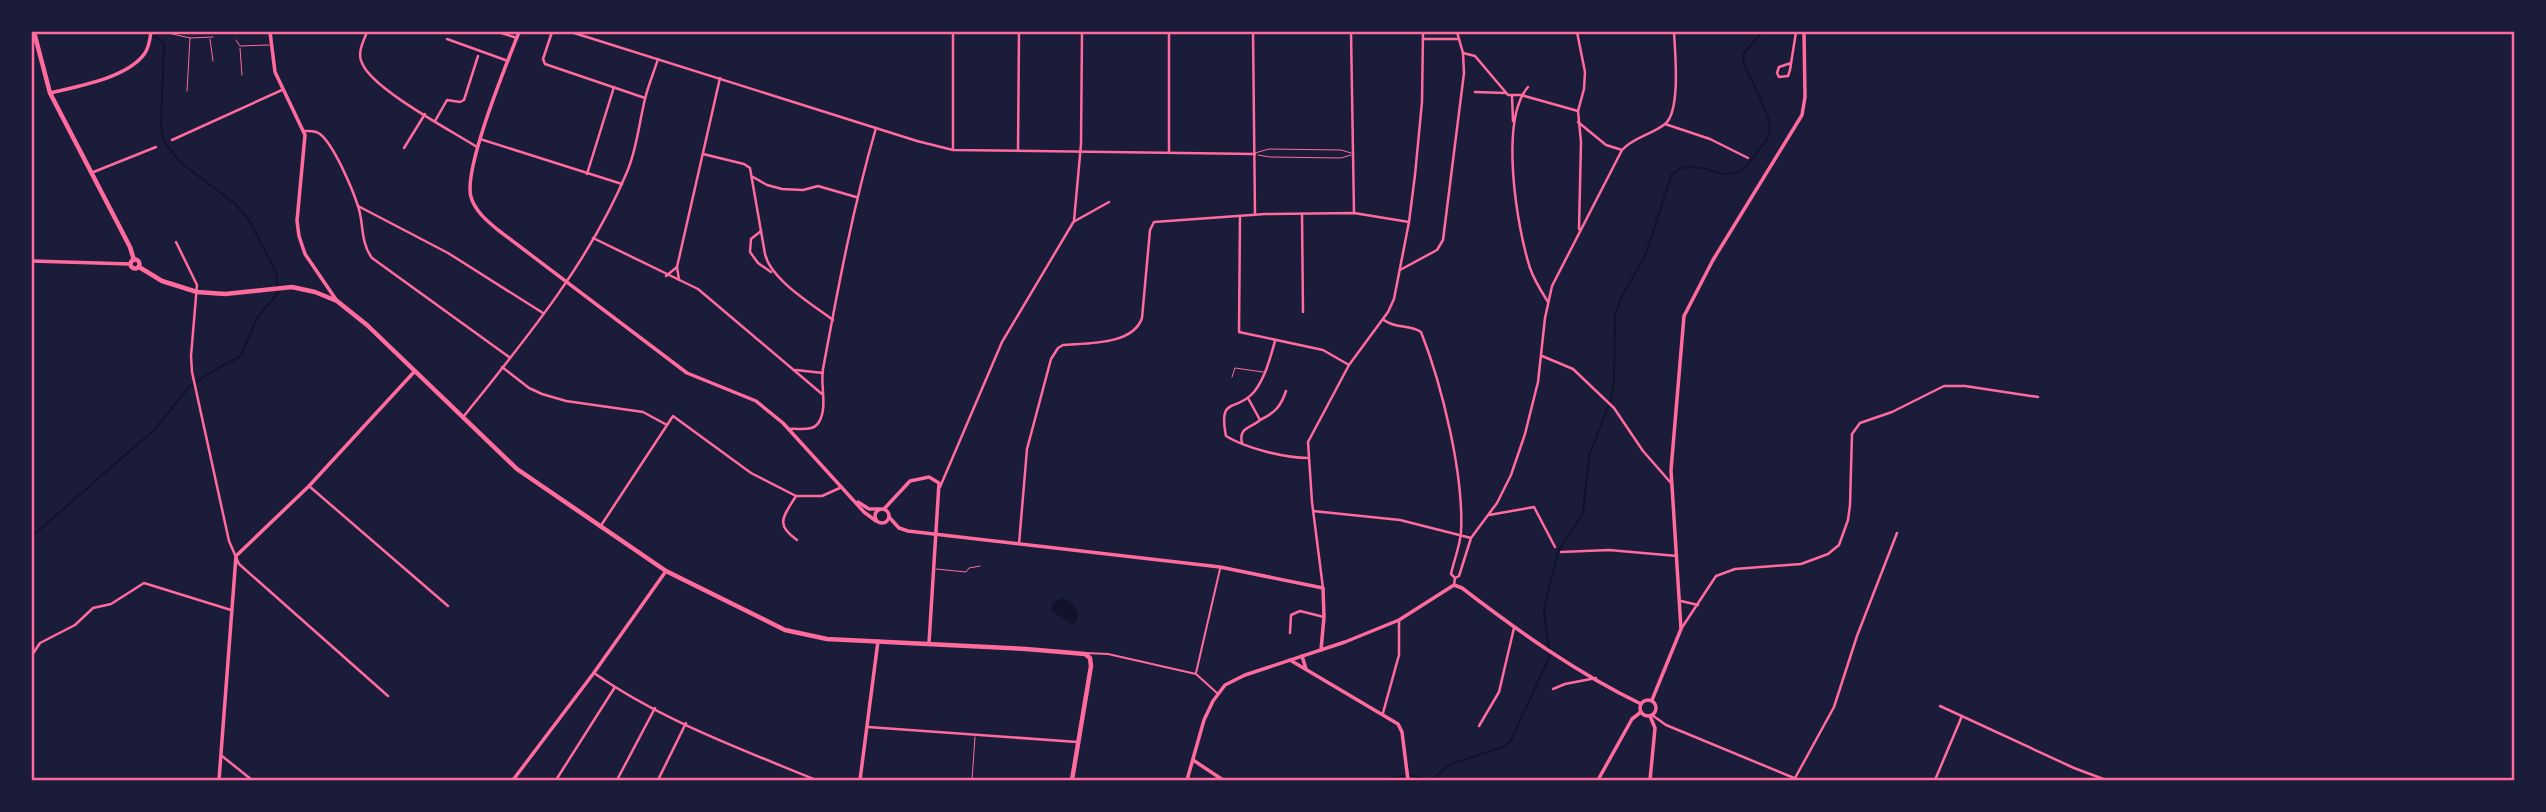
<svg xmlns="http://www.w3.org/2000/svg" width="2546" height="812" font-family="'Nunito Sans',sans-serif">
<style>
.water{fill:#12122b}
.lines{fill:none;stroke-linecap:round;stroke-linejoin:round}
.stream{stroke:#12122b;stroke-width:2}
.service{stroke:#ff6b9d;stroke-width:1}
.pedestrian{stroke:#ff6b9d;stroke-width:2}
.minor{stroke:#ff6b9d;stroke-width:2.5}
.tertiary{stroke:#ff6b9d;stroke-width:3.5}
.secondary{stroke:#ff6b9d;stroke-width:3.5}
.primary{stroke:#ff6b9d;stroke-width:4.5}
.neatline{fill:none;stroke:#ff6b9d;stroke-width:2.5}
</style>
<rect width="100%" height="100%" fill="#1b1b3a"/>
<path class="water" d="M1063,598c9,5 16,11 15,22l-6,4 -20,-12 -1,-5 3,-5z"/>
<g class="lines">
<g class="stream">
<path d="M32,536l122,-106 35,-43 22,-15 30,-16 16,-38 21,-25 -2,-21 -28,-54 -14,-15 -54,-41 -17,-22 -2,-15 3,-80 -4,-6 -17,-7"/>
<path d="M1380,780l30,-5 16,5"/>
<path d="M1431,780l20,-16 51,-17 8,-5 40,-86 -6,-45 2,-11 12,-48 25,-39 6,-57 22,-57 3,-16 1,-68 7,-19 23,-40 27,-82c23,-20 48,9 68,-3 7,-4 13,-13 18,-20 6,-7 13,-15 12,-24 -1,-16 -21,-49 -27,-66l1,-8 18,-21"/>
</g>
<g class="service">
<path d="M164,32l26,6 23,-1"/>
<path d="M210,39l3,22"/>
<path d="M236,40l4,6 29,-1"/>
<path d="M240,48l2,27"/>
<path d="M187,91l3,-53"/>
<path d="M1255,153l14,-4 72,1 10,3"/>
<path d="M1258,155l12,2 71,1 10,-3"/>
<path d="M1232,377l3,-9 28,4"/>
<path d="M936,569l30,3 3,-4 11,-2"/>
<path d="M972,780l3,-43"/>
</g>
<g class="pedestrian">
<path d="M1085,653l23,1 88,20 21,19"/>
<path d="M1196,673l24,-104"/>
</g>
<g class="minor">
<path d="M367,32c-4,10 -10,21 -5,31 10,26 90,68 115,84"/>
<path d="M498,32l19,6"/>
<path d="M552,32l-9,27 2,5 100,34"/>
<path d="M571,32l346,109 36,9 302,4"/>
<path d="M953,32v118"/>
<path d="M1169,32v119"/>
<path d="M1253,32l2,183"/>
<path d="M1351,32l3,181"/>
<path d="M1577,32l8,40 -1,17 -6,22 3,31 -2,87"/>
<path d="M447,39l61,22"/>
<path d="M1423,39h35"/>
<path d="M1463,53l12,3 33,39h13l57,16"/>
<path d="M1791,63l-12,4 -2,6 2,4 9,-1 2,-6 6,-38"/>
<path d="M1528,87c-29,33 -11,141 2,181 4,12 11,23 18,34"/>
<path d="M1475,92l31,1"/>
<path d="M1512,96l1,25"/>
<path d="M435,121l12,-21 13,2 4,-2 14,-44"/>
<path d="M1578,122l28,23 16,5"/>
<path d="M1665,124l45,15 38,19"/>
<path d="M304,131c6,0 11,-1 16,3 14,11 32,54 38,72 6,17 2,36 14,52l137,99"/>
<path d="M480,139l142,45"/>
<path d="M172,140l110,-50"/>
<path d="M404,148l21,-34"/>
<path d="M1018,151l1,-119"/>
<path d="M703,154l41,10 6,4 15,86c6,26 47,50 68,66"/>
<path d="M91,173l65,-26"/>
<path d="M587,174l27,-87"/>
<path d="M753,177l14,8 15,4 21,1 15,-4 38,11"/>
<path d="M358,206l90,47 95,60"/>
<path d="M1302,214l1,98"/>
<path d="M1240,216l-1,116 84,18 26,15"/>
<path d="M1075,221l34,-19"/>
<path d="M761,231l-10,8 -1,13 8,11 13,9"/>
<path d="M593,238l105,51 124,105"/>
<path d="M176,242l21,43 -6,71 1,16 37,169 10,23 149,132"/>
<path d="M1400,270l37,-20 6,-10 21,-167 -1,-20 -6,-21"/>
<path d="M666,276l11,-9"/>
<path d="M679,280l-2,-13 43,-189"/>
<path d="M1384,320c11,9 26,4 37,12 21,53 43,143 40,200 -1,14 -7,28 -10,42l4,4 -1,7"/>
<path d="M1275,341c-5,18 -10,37 -21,51 -18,21 -36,3 -28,44 19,12 59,22 82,22"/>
<path d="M1542,356l31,13 41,39 29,43 28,32"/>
<path d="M502,367l27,21 13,6 24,7 77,11 24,13"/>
<path d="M796,370l27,3"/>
<path d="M464,416c61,-76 125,-153 163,-244 10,-23 12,-49 18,-73 3,-13 9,-27 13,-40"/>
<path d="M1260,420c15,-7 21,-14 26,-29"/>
<path d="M790,429c10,-1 23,3 29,-7 9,-15 1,-37 4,-53 15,-81 30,-162 53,-241"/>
<path d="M1242,443c-4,-16 10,-15 18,-23l-12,-22"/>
<path d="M309,486l139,120"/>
<path d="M940,487l62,-145 72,-121 7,-77 1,-112"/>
<path d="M796,496c-12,20 -22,28 1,44"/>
<path d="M1313,511l87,9 71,18"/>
<path d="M1489,515l45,-8 21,40"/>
<path d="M600,527l73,-111 78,57 45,23h26l20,-9"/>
<path d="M1019,544l8,-95 24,-90 7,-11 5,-3c25,-2 70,0 79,-27l8,-88 4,-8 111,-8 89,-1 55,9"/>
<path d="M1561,552l48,-2 68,6"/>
<path d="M1455,578l4,-2 12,-38 26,-35 14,-28 14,-41 13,-52 7,-64 7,-32 70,-136c12,-13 29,-15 43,-26 16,-13 10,-72 9,-92"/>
<path d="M1323,588l-11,-86 -4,-60 41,-77 39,-53 6,-13 15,-77 6,-47 7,-73 1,-70"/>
<path d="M1681,601l17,4"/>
<path d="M1681,629l35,-53 19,-7 66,-5 27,-10 11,-9 9,-25 2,-15 2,-71 8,-11 32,-11 52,-26h21l73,11"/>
<path d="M1290,633l1,-18 9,-4 24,6"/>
<path d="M32,655l8,-12 35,-18 18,-17 18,-4 33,-21 87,27"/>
<path d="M594,673c67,47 147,76 222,107"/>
<path d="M1553,689l12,-5 31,-6"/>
<path d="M1940,706l134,62 32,12"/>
<path d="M1383,713l16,-58v-34"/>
<path d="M1652,715l14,10 133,55"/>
<path d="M1479,726l20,-34 15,-64"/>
<path d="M868,727l209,15"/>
<path d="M222,756l30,24"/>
<path d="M556,780l59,-93"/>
<path d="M617,780l38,-72"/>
<path d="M658,780l28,-57"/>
<path d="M1794,780l40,-73 23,-71 40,-103"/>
<path d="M1935,780l27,-64"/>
</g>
<g class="tertiary">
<path d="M270,32l5,40 30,63 -8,86 2,15 6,18 32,47"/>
<path d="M519,32c-12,31 -56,137 -48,165 4,14 16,24 27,33l189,143 69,28 27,22 81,89 12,9"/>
<path d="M50,93c28,-7 78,-15 95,-40 4,-6 5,-14 6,-21"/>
<path d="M858,502l11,7h11"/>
<path d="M1302,656l4,13"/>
<path d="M1290,660l108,64 4,8 6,48"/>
<path d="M1650,716l5,12 -5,52"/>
<path d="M1193,760l30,20"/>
<path d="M860,780l18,-139"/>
<path d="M1598,780l34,-61 9,-7"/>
</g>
<g class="secondary">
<path d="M32,261l98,3"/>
<circle cx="882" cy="516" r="7"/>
<path d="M884,509l26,-28 19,-4 10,6 -10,160"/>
<path d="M889,517l10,11 9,3 312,36 103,21 1,29 -3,33"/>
<circle cx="1648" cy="708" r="8"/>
<path d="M1652,700l29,-71 -10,-159 13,-154 29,-56 89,-145 3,-18 -1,-65"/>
<path d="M219,780l17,-224 73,-70 105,-114"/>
<path d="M513,780l80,-106 73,-103"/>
<path d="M1187,780l17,-60 9,-19 12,-16 20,-10 100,-33 54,-22 55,-35 8,3c56,43 115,85 179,116"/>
</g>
<g class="primary">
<path d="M34,32l16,61 80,154 4,13"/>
<circle cx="135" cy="264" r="4.5"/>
<path d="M139,267l23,14 35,11 28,2 67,-7 23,5 22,9 30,24 150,144 149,102 119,59 42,9 199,10 59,5 5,4 1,8 -19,114"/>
</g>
</g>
<rect width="2546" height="812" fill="none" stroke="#1b1b3a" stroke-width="66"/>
<rect x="33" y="33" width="2480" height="746" class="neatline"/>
</svg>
